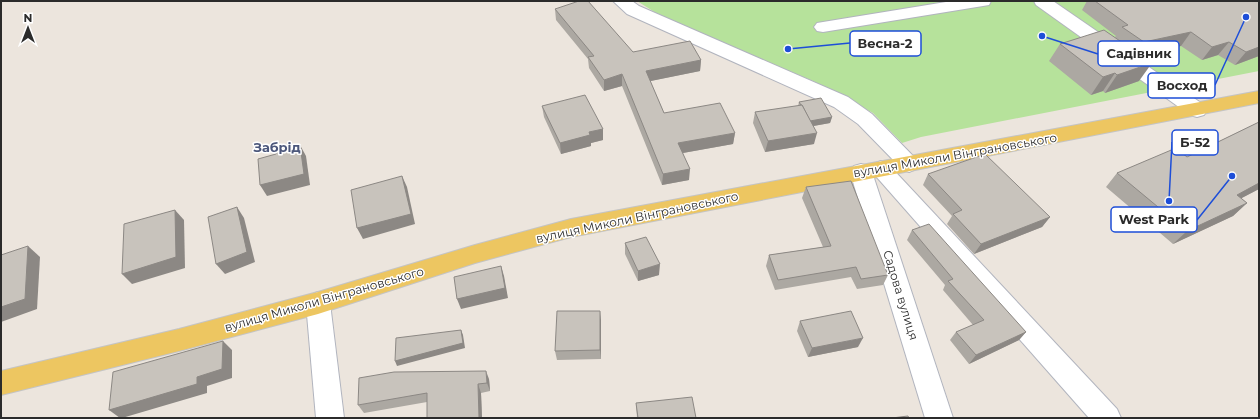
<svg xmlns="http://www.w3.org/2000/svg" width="1260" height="419" font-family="Montserrat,sans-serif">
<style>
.green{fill:#b6e29b}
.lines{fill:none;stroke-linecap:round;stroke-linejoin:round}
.minor-casing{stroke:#b1b4be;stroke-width:2}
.major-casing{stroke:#c4c4c4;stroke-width:2}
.minor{fill:#fff;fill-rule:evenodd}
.major{fill:#edc661;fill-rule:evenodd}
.wall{fill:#aca8a2}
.shaded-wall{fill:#8c8884}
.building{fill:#c8c3bc;stroke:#8c8884}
.labels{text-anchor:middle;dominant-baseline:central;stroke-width:3;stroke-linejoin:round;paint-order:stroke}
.street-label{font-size:12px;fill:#2b2b2b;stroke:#fff}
.neighbourhood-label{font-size:13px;font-weight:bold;fill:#4c577b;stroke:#fff}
.leader{fill:none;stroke:#1d4ed8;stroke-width:1.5}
.callout-dot{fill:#1d4ed8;stroke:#fff;stroke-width:1.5}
.callout{fill:#fff;stroke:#1d4ed8;stroke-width:1.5}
.callout-label{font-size:13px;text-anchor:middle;font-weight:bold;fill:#2b2b2b}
</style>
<rect width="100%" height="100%" fill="#ece5dd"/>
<path class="green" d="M637,1h622v70l-338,66 -19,6 -29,-30 -60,-32 -149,-63z"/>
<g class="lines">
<g class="minor-casing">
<g id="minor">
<path d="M613,1h19l7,5 209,91 24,17 44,45 3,5 -3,5 -7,3 -7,-3 -44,-45 -24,-17 -207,-93z"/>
<path d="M952,1h39l-2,4 -6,1 -160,26 -6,-1 -3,-4 3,-4 6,-1z"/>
<path d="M1034,1h19l151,104 3,5 -3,5 -7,2 -7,-2 -154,-110z"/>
<path d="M881,161l7,3 229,245 4,9h-32l-215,-244 -3,-5 3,-5z"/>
<path d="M861,164l7,2 4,6 81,246h-28l-75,-246 4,-6z"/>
<path d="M318,292l9,4 3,7 14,115h-28l-10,-115 3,-7z"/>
</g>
</g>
<g class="major-casing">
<path id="major" d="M1259,91v12l-688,134 -96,26 -157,51 -139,37 -178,44v-24l178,-42 139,-37 157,-47 96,-26z"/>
</g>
<use href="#minor" class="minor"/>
<use href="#major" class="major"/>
</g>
<g class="wall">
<path d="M1087,1h172v55l-24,9 -17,-10 -16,5 -21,-14 -42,8v27l-34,12 -2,-2 -12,4 -42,-34 11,-17 55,-7 1,-1 -34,-26z"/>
<path d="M555,9l78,43 68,8 -1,11 -50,10 14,32 71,20 -2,11 -50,9 6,27 -27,5 -40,-99 -18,5 -15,-23 -1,-9 -32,-39z"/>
<path d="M799,102l33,15 -2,6 -17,3 1,18 -49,8 -12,-29 2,-11 43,-6z"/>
<path d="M542,106l61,23v11l-12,3v3l-30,8 -17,-37z"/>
<path d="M1259,122v67l-18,9 6,5 -14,13 -60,28 -67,-57 11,-14 70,-16z"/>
<path d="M928,174l122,43 -8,10 -68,27 -27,-30 5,-8 -29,-31z"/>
<path d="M806,187l82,88 -5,10 -26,4 -6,-12 -76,13 -9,-24 3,-11 54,-8 -21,-49z"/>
<path d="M912,230l114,102 -7,8 -50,24 -19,-24 6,-8 17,-7 -30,-35 2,-5 -38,-45z"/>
<path d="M625,243l34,32 -21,6 -13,-27z"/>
<path d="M601,320v39l-44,1 -2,-9z"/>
<path d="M800,321l58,26 -50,10 -11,-26z"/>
<path d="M489,379l1,12 -9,2 1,25h-55v-16l-63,11 -6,-8z"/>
<path d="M636,403l60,15h-59z"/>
</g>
<g class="shaded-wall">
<path d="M1191,32l-10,14 -47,9 10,-13z"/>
<path d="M1229,42l-11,13 -16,5 10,-13z"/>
<path d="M1259,47v9l-24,9 11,-13z"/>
<path d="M701,60l-1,11 -54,11v-11z"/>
<path d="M1152,63l-13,18 -34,12 12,-18z"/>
<path d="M1115,73l-12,18 -12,4 12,-18z"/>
<path d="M622,74v12l-18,5v-11z"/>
<path d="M832,117l-2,6 -22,4 2,-6z"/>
<path d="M603,129v11l-12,3v3l-30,8 -1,-11 29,-11z"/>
<path d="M735,133l-2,11 -56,10 1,-11z"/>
<path d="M817,133l-3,11 -49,8 3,-11z"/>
<path d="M300,145l6,11 4,29 -43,11 -7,-11z"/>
<path d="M690,169l-1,11 -27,5 1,-11z"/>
<path d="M402,176l5,11 8,37 -52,15 -6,-11z"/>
<path d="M1259,183v6l-36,19 14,-13z"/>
<path d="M1247,203l-14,13 -60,28 14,-13z"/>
<path d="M237,207l7,11 11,44 -30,12 -9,-10z"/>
<path d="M175,210l9,10 1,48 -53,16 -10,-10z"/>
<path d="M1050,217l-8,10 -68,27 7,-10z"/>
<path d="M28,246l12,11 -3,52 -36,13v-15z"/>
<path d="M660,264l-1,11 -21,6v-10z"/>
<path d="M501,266l3,10 4,22 -47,11 -4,-10z"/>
<path d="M600,311l1,9v39l-1,-9z"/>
<path d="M461,330l2,5 2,13 -68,18 -2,-5z"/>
<path d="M1026,332l-7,8 -50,24 7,-9z"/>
<path d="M863,338l-5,9 -50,10 4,-9z"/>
<path d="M223,341l9,9v28l-25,8v7l-85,25h-2l-11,-8z"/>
<path d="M486,371l3,8 1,12 -3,-8z"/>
<path d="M478,384l3,9 1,25h-3z"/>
</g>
<g class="building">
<path d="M579,1h9l45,51 57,-11 11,19 -55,11 18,42 56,-10 15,30 -57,10 12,26 -27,5 -41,-100 -18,6 -16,-23 6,-1 -39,-47z"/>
<path d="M1095,1h164v46l-13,5 -17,-10 -17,5 -21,-15 -47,10 -22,-15 6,-2z"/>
<path d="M1104,30l48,33 -35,12 -2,-2 -12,4 -43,-33z"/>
<path d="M585,95l18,34 -14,3 1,3 -30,8 -18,-37z"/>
<path d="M821,98l11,19 -22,4 -8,-16h-1l-2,-3z"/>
<path d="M802,105l15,28 -49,8 -13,-29z"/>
<path d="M1259,122v61l-22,12 10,8 -60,28 -70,-58 59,-25 11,9z"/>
<path d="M300,145l4,29 -44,11 -2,-26 18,-5v-3z"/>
<path d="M985,154l65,63 -69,27 -28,-30 9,-4 -34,-36z"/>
<path d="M402,176l9,38 -54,14 -6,-38z"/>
<path d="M851,181l37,94 -27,4 -5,-12 -78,13 -9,-25 62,-9 -25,-59z"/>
<path d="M237,207l10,45 -31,12 -8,-47z"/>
<path d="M175,210l1,47 -54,17 2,-50z"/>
<path d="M929,224l97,108 -50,23 -20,-23 28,-12 -36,-39 5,-2 -41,-49z"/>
<path d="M646,237l14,27 -22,7 -13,-28z"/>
<path d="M28,246l-3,53 -24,8v-52z"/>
<path d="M501,266l4,22 -48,11 -3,-22z"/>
<path d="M557,311h43v39l-45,1z"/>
<path d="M851,311l12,27 -51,10 -12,-27z"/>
<path d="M461,330l2,13 -68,18 1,-23z"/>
<path d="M223,341l-1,28 -25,8v7l-88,26 4,-38z"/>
<path d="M486,371l1,12 -9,1 1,34h-52v-25l-69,12 1,-27 35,-6z"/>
<path d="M692,397l4,21h-58l-2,-15z"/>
<path d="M908,416l1,2h-17z"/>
</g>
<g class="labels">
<g class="street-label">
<text transform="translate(955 155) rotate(-10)">вулиця Миколи Вінграновського</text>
<text transform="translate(637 217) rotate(-12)">вулиця Миколи Вінграновського</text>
<text transform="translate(901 295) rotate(73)">Садова вулиця</text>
<text transform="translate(324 299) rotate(-16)">вулиця Миколи Вінграновського</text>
</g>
<g class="neighbourhood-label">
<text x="277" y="147">Забрід</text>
</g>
</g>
<path class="leader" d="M788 49L850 43M1042 36L1098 54M1246 17L1215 85M1169 201L1172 142M1232 176L1197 220"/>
<g class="callout-dot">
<circle cx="788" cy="49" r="4"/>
<circle cx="1042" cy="36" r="4"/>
<circle cx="1246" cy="17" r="4"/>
<circle cx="1169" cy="201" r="4"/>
<circle cx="1232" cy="176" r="4"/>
</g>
<g class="callout">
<rect x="850" y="31" width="71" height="25" rx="4"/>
<rect x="1098" y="41" width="81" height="25" rx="4"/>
<rect x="1148" y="73" width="67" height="25" rx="4"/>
<rect x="1172" y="130" width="46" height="25" rx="4"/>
<rect x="1111" y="207" width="86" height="25" rx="4"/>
</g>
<g class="callout-label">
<text x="885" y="48">Весна-2</text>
<text x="1139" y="58">Садівник</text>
<text x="1182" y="90">Восход</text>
<text x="1195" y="147">Б-52</text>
<text x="1154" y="224">West Park</text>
</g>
<rect width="1260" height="419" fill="none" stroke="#2b2b2b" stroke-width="4"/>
<g transform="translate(28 28)" stroke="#ffffff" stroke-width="3" paint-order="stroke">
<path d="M0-3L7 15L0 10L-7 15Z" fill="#2b2b2b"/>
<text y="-6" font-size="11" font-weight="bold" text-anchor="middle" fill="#2b2b2b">N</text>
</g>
</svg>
